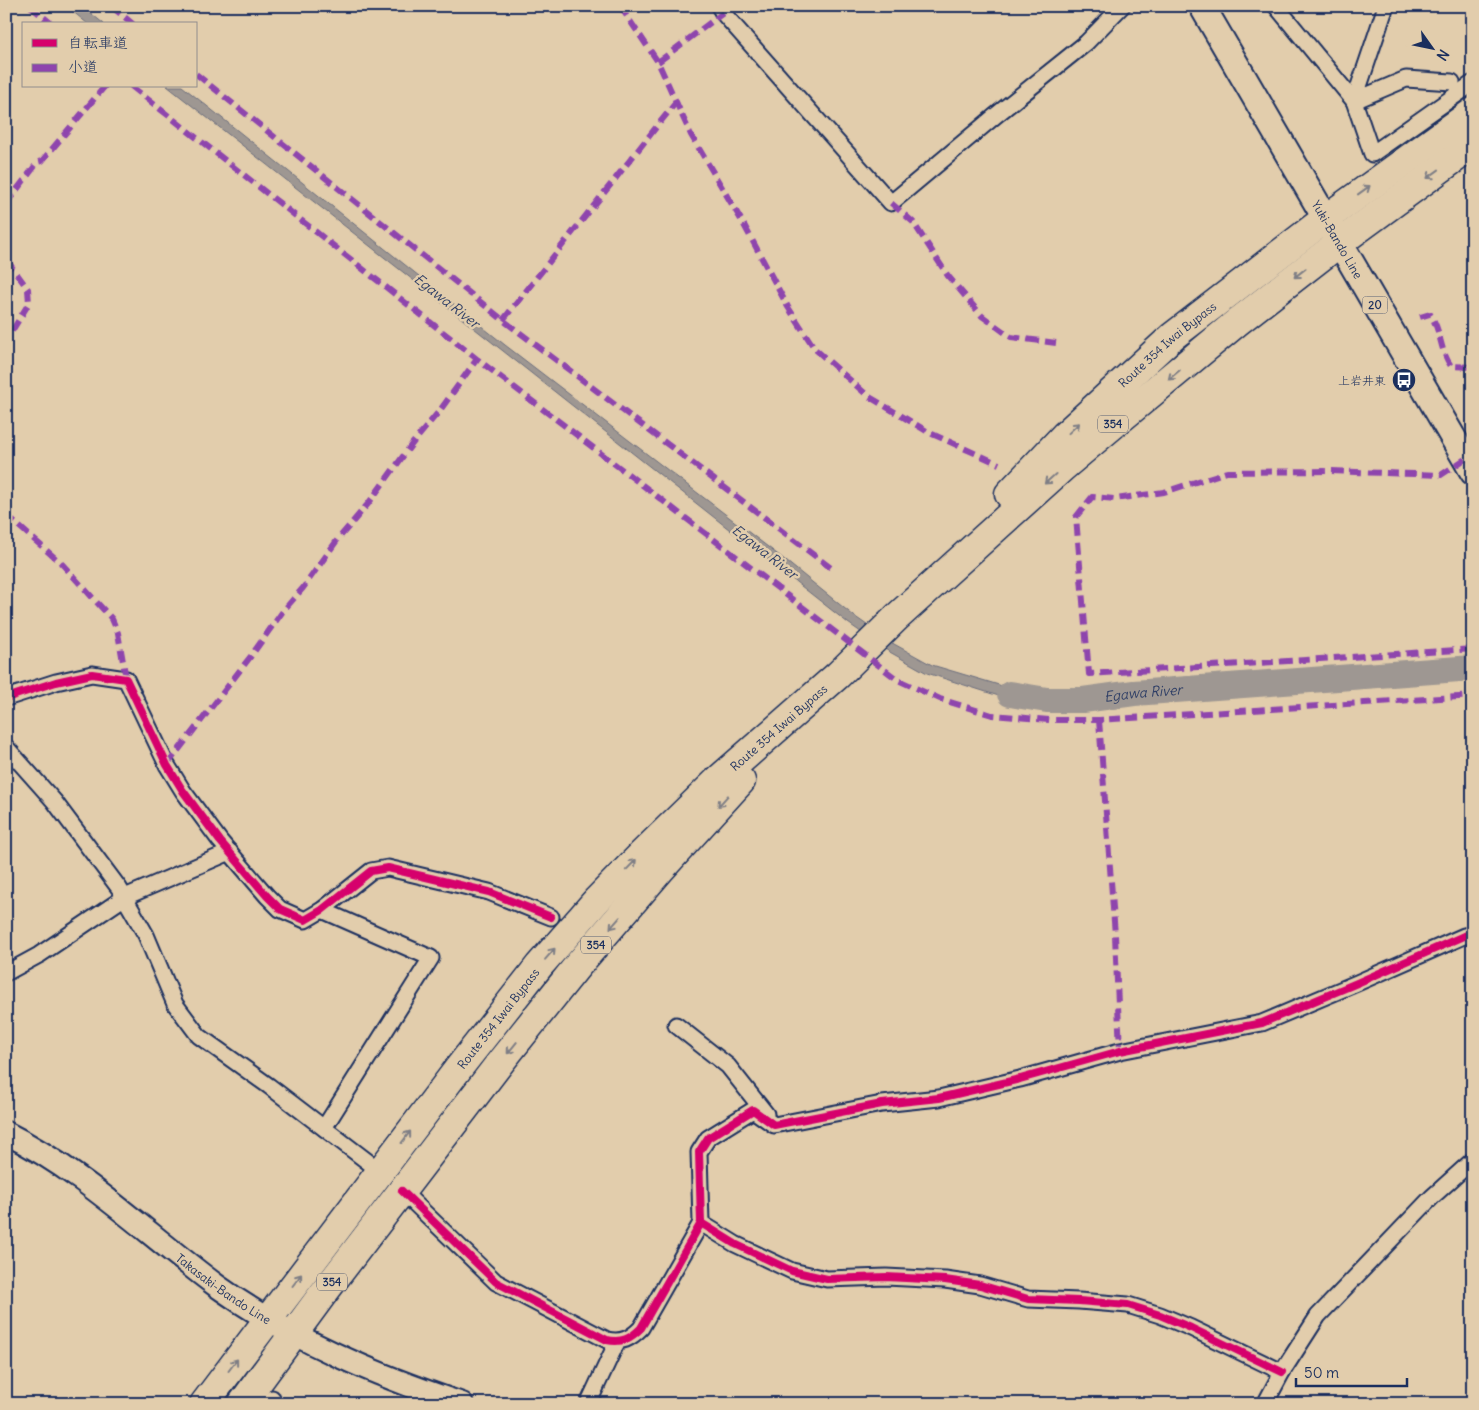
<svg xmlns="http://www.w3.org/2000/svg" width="1479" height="1410" font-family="Delius,'Klee One',sans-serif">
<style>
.water{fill:#9e9792;stroke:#6a6d7d}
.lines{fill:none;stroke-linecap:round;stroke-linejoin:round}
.river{stroke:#9e9792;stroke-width:26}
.street-casing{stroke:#1b2f5e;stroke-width:19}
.secondary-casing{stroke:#1b2f5e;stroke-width:26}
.primary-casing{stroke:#1b2f5e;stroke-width:29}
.highway-casing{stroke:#1b2f5e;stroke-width:31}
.street{stroke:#e2cdac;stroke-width:15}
.secondary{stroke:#e2cdac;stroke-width:22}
.primary{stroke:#e2cdac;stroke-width:25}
.highway{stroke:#e2cdac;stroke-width:28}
.quiet{stroke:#8e44ad;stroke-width:6;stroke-dasharray:12 6;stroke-linecap:butt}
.cycleway-casing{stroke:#e2cdac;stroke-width:11}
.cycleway{stroke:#d6006c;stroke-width:8}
.oneway{stroke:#7e7e85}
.labels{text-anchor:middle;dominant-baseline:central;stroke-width:5;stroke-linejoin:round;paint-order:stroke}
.shield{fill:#e2cdac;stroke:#575e75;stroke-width:1}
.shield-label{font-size:11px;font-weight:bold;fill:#1b2f5e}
.street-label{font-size:12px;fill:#1b2f5e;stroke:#e2cdac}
.poi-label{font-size:12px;fill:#1b2f5e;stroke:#e2cdac;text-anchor:end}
.water-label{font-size:14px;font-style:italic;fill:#2f3f66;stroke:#e2cdac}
</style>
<rect width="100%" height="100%" fill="#e2cdac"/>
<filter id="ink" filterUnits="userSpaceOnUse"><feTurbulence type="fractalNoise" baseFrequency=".02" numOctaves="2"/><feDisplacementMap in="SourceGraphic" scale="10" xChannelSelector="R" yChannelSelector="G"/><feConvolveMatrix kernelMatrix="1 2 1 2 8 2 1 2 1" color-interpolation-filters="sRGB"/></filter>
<g filter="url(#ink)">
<g class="water">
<path d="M66,6h16l22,18h-16z"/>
<path d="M167,86h15l323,259 276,212 73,59 40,28 38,21 77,23 39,8 -3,9 -40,-7 -78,-25 -39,-22 -40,-28z"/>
</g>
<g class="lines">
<path class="river" id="s1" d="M1010,694l37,6h36l51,-7 339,-25"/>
<g class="street-casing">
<g id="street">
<path d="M719,6l4,7 168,190 104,-87 91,-73 36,-37"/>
<path d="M1276,6l78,95 18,53 101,-71"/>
<path d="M1354,101l52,-22 46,3"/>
<path d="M1354,101l32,-95"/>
<path d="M6,698l50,-16 36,-8 34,5 41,86 16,26 37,50 47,55 13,13 25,11 17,-10 49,-39 17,-3 101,24 62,25"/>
<path d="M6,747l48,54 65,87 27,47 29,69 24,32 70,50 111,85"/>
<path d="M322,910l109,48 -107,170"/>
<path d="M6,973l33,-18 86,-58 105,-45"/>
<path d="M676,1025l52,41 38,48"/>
<path d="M402,1191l94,91 111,58c15,3 23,-1 34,-12l60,-105 -2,-71 9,-14 45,-28 21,15 108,-21 57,-6 81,-19 100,-28 142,-28 95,-40 107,-47 9,-2"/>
<path d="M701,1223l34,21 57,27 35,8 59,-2 59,3 35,5 48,14 51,2 49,4 32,10 31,13 91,44"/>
<path d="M268,1404l4,-6"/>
<path d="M588,1404l29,-62"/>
<path d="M1265,1404l17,-32 36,-56 114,-119 41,-37"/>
</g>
</g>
<g class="secondary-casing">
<g id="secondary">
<path id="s2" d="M6,1133c78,39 142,102 211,153 75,54 159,89 245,118"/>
</g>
</g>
<g class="primary-casing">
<g id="primary">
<path id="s3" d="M1202,6l271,466"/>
</g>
</g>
<g class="highway-casing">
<g id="highway">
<path id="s4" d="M1009,494l56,-59 108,-99 152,-117 148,-107"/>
<path id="s5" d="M204,1404l254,-335 81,-103 58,-66 45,-46 76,-74 120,-105 59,-58 165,-149 51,-43 123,-102 103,-80 134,-98"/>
<path d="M242,1404l80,-109 180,-235 76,-95 82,-95 81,-89"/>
</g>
</g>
<use href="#street" class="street"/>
<use href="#secondary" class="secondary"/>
<use href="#primary" class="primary"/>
<use href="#highway" class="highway"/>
<g class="quiet">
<path d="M30,6l22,18"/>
<path d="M111,6l22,18"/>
<path d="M620,6l38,56 33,73 52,88 45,84 27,42 53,47 62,37 69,31"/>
<path d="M658,62l65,-49"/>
<path d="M196,74l307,246 328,248"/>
<path d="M131,86l346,273 421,321 42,19 52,16 58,5h49l374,-24"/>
<path d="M891,203l22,19 35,54 34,40 29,21 45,6"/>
<path d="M6,204l32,-42 4,-1 63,-75"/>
<path d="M6,259l22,30 1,14 -23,38"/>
<path d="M1420,317l10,-3c12,18 9,35 21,52l22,1"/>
<path d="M503,320l174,-219"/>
<path d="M1465,459l-24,16 -112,-4 -102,1 -63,20 -49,7 -23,-2 -16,20 13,157 384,-25"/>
<path d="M6,515l56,49 50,55 6,14 8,46"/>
<path d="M1099,720l16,215 5,116"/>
<path d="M167,765l84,-109 32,-45 20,-23 35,-49 30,-35 44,-60 29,-35 36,-50"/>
</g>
<g class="cycleway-casing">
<g id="cycleway">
<path d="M6,698l50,-16 36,-8 34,5 41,86 16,26 37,50 47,55 13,13 25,11 17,-10 49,-39 17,-3 101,24 62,25"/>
<path d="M402,1191l94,91 111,58c15,3 23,-1 34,-12l60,-105 -2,-71 9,-14 45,-28 21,15 108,-21 57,-6 81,-19 100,-28 142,-28 95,-40 107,-47 9,-2"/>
<path d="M701,1223l34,21 57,27 35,8 59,-2 59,3 35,5 48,14 51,2 49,4 32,10 31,13 91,44"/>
</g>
</g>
<use href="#cycleway" class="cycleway"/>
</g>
<defs><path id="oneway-shaft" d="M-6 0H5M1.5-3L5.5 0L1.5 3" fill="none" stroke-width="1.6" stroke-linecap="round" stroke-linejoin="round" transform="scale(1.25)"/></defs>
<g class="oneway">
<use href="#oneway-shaft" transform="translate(1433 174) rotate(144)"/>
<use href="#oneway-shaft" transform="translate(1364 190) rotate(-36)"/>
<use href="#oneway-shaft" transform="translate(1300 273) rotate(142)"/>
<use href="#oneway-shaft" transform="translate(1174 375) rotate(140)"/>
<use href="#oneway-shaft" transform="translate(1074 428) rotate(-43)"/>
<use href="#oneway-shaft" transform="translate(1050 479) rotate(138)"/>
<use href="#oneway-shaft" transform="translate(723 801) rotate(132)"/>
<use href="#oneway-shaft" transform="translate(631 865) rotate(-46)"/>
<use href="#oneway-shaft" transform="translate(615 923) rotate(131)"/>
<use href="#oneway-shaft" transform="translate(550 954) rotate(-49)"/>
<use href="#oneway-shaft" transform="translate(512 1048) rotate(129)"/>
<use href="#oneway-shaft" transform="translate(406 1137) rotate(-53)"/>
<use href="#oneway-shaft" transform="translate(297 1280) rotate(-53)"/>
<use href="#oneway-shaft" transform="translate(233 1365) rotate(-53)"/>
</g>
</g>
<defs>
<g id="bus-disc" transform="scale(1.25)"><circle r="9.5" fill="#1b2f5e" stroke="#e2cdac"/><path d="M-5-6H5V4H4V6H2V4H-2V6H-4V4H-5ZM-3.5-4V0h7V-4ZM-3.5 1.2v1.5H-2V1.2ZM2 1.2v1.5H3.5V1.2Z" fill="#fff"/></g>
</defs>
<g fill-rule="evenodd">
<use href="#bus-disc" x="1404" y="380"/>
</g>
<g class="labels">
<g class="shield">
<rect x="1362.5" y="296.5" width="25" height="17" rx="4"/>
<rect x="1098" y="415.5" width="30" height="17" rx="4"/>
<rect x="581" y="936.5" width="30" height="17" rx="4"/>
<rect x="317" y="1273.5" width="30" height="17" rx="4"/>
</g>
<g class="shield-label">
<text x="1375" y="305">20</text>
<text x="1113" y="424">354</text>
<text x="596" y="945">354</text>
<text x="332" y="1282">354</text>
</g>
<g class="street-label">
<text stroke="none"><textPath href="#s3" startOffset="270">Yuki-Bando Line</textPath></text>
<text stroke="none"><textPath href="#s4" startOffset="218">Route 354 Iwai Bypass</textPath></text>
<text stroke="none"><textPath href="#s5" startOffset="890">Route 354 Iwai Bypass</textPath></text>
<text stroke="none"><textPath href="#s5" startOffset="485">Route 354 Iwai Bypass</textPath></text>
<text stroke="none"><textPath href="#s2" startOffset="268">Takasaki-Bando Line</textPath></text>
</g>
<g class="poi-label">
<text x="1386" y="380">上岩井東</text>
</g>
<g class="water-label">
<text transform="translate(447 301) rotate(38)">Egawa River</text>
<text transform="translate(765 552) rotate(38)">Egawa River</text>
<text stroke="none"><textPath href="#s1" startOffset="134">Egawa River</textPath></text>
</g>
</g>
<rect width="1479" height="1410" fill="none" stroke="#e2cdac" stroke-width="25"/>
<rect x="12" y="12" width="1454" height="1385" fill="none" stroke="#1b2f5e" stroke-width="2" filter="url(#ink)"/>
<rect x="22" y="22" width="175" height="65" fill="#e2cdac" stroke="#928e8d"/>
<rect x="32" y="39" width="25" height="8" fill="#d6006c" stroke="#928e8d"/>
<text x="68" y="48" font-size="15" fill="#1b2f5e">自転車道</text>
<rect x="32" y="64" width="25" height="8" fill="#8e44ad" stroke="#928e8d"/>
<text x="68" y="72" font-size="15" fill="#1b2f5e">小道</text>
<g transform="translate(1432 48) rotate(123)" stroke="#e2cdac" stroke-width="4" paint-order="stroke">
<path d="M0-4L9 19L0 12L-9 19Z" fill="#1b2f5e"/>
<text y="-8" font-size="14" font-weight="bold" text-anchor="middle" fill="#1b2f5e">N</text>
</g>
<path d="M1296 1378v8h111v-8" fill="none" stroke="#1b2f5e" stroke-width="2.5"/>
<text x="1304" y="1378" font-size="15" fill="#1b2f5e" stroke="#e2cdac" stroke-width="4" paint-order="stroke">50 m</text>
</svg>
